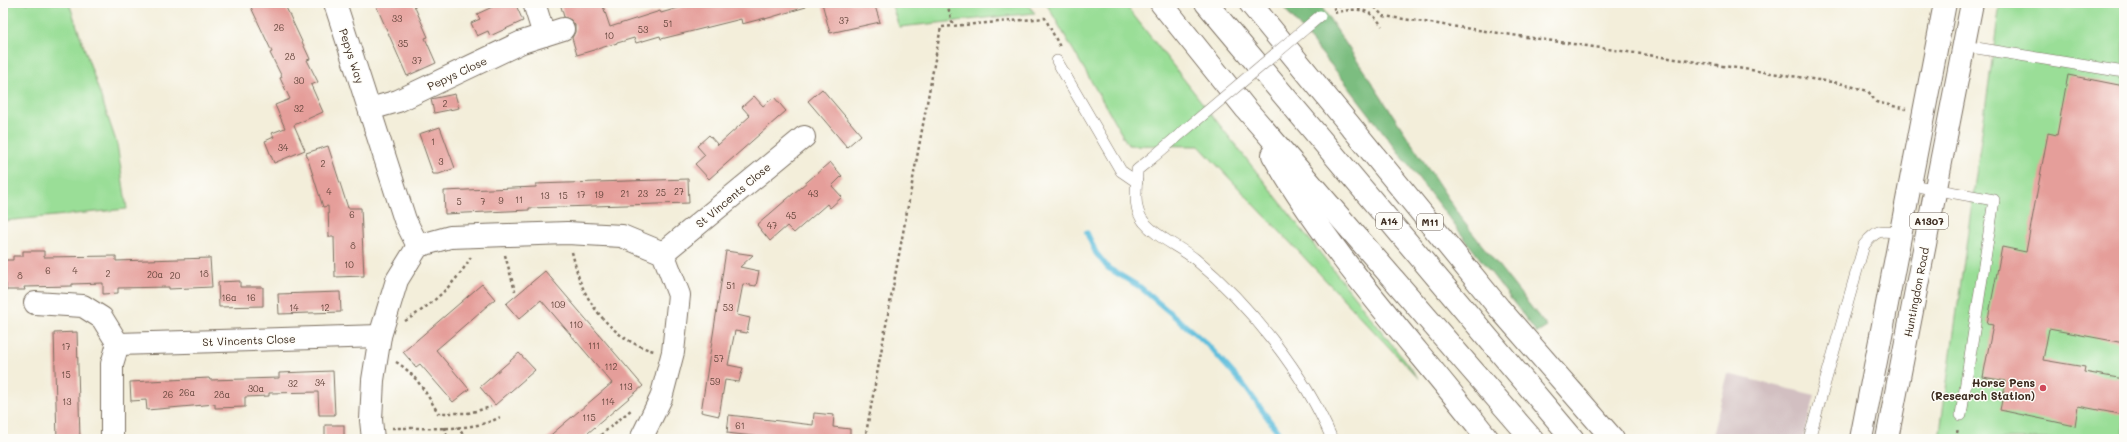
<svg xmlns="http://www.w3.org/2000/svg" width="2127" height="442" font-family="Mali,sans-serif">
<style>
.industrial{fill:#d2bfc1}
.green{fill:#9ade97;stroke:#6a845a}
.forest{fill:#7bbd80;stroke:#5b744f}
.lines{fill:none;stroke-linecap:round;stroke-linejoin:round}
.stream{stroke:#5ebedc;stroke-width:5.5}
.building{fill:#e59e9a}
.lane-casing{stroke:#7b6f60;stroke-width:12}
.street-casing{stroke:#7b6f60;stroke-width:24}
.primary-casing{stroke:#7b6f60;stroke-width:24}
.highway-casing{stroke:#7b6f60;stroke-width:24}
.path{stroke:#7b6f60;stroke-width:2.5;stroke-dasharray:3 3;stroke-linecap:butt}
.lane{stroke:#fff;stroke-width:11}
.street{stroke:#fff;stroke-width:22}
.primary{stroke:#fff;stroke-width:22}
.highway{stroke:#fff;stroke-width:22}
.lane-bridge-casing{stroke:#7b6f60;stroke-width:12;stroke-linecap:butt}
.lane-bridge{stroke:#fff;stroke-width:11}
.poi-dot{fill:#d1495b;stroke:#fdfcf7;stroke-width:1.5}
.labels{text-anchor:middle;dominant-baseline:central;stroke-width:3;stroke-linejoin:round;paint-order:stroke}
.number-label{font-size:9px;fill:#66473d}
.shield{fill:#fdfcf7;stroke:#75695f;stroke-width:1}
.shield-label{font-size:10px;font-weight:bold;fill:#3b2a1e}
.street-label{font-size:11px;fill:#3b2a1e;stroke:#fdfcf7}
.poi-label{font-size:11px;font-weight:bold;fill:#3b2a1e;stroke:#fdfcf7;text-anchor:end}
</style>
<rect width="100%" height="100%" fill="#fdfcf7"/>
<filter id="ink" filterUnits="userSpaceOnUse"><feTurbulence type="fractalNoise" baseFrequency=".025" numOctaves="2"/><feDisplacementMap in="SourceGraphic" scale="8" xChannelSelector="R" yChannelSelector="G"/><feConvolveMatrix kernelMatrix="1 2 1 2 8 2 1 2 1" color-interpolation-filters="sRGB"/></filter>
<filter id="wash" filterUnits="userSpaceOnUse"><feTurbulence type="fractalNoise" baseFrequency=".012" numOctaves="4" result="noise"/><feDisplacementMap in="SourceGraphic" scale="16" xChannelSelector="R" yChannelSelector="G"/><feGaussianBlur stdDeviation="0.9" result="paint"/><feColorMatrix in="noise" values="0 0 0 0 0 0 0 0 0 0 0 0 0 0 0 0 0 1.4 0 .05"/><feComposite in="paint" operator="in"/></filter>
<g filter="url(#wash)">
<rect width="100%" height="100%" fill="#f3eeda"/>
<path class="industrial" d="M1728,374l87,21 -12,44h-92z"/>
<g class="green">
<path d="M3,3h66l48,141 10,65 -124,12z"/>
<path d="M891,3h135l9,10 -136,14z"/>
<path d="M1046,3h78l295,376 -220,-233 -71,-1z"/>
<path d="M2000,3h124v436h-185z"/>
</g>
<path class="forest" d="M1280,3h39l144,218 84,106 -10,6 -196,-256z"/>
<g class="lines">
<path class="stream" d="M1087,233l9,20 12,15 32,19 67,57 39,44 37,51"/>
</g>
<g id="blocks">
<g class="building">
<path d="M249,3h35l26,56 -3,1 11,22 -7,3 12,27 -29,13 11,25 -31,13 -9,-22 9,-4 -2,-4 13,-5 -10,-23 15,-6 -10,-21 2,-1 -12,-24 2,-1z"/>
<path d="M375,3h38l15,34 -3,1 11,25 -29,13z"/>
<path d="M501,3h14l8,18 -33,15 -2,-5 -11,5 -6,-13 9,-4 -3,-5z"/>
<path d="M560,3h42l8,24 50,-16 1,2 34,-10h111v4l-41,12v-1l-23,6 -1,-5 -80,20 -1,-3 -24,7 -2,-5 -57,17 -5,-17 3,-6v-7l-4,-5 -7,-3z"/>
<path d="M822,3h52l6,19 -50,11z"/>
<path d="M2068,75l56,11v257l-75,-14 -6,31 42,7 -1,5 40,7v36l-46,-9 -3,20 -75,-16 6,-29 -23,-4 10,-52 -6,-1 15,-77 24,5 22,-119 9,2z"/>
<path d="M822,89l39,46 -14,12 -39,-46z"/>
<path d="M455,94l4,14 -25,5 -3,-14z"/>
<path d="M754,96l9,10 11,-9 12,14 -77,68 -14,-15 10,-9 -8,-9 12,-11 9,10 32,-29 -8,-9z"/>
<path d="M440,127l15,41 -16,6h-6l-14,-40z"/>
<path d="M328,146l20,62h13l3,68 -29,1 -1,-40h-5l-1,-31 -5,1 -17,-54z"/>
<path d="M830,162l12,14 -10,10 10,11 -12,11 -3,-4 -33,29 -7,-7 -17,15 -13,-16z"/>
<path d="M688,179l1,24 -160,5v2l-84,4 -1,-23 92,-4v-3z"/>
<path d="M23,251h21v6l72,-1v5l94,-3 2,29 -43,2v-2l-51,1v5l-15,1v-11l-31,1v2l-48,1 1,3h-19v-6h-3v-24h10v-4h10z"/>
<path d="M726,251l27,4 -13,12 19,4 -3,15 -13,-2 -6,31 13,3 -3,15 -12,-2 -7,34 15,3 -4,14 -14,-2 -6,36 -18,-4z"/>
<path d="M545,271l98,115 -62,53h-35l66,-56 -71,-83 -22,19 -13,-15z"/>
<path d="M240,281v6h23v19l-44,1 -1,-25z"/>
<path d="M482,284l13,15 -59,51 33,39 -16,13 -33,-38 -4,3 -13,-15z"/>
<path d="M340,292l1,20 -62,2 -1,-20z"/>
<path d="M77,332l3,107h-23l-3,-106z"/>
<path d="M519,353l16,17 -40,35 -15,-18z"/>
<path d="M333,371l2,44h-16l-1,-23 -49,1v3l-24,1v10l-30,1v-4l-68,6 -1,-10 -15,1 -1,-19 79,-4 1,2 69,-2v-5z"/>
<path d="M814,413l20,2 -1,12 17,2v10h-72l-51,-6 2,-18 84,10z"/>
<rect x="325" y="425" width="19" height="14"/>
</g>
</g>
</g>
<g filter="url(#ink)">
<use href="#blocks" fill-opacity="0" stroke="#7b6f60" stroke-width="1"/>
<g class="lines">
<g class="lane-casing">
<g id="lane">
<path d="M1964,46l160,26"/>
<path d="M1057,61l64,110 16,11"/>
<path d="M1152,158l-15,12c0,17 -5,38 7,52 13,16 35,24 51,37 54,45 110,115 137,180"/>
<path d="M1911,185l83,15 -33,215"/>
<path d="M1809,439l55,-194c14,-17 17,-15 38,-12"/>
</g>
</g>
<g class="street-casing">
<g id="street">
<path d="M335,3l70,217 13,26"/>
<path d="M534,3l10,32"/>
<path d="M370,109l28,-8 124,-59 41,-13"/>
<path d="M663,253l141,-116"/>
<path d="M35,303l48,3 19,12 16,26 -6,20v75"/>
<path d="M118,344l262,-8"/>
<path d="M373,439l-2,-19 2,-40 7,-44 17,-56 21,-34 32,-9 117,-4 55,3 41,17 16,42 -6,57 -12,46 -20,41"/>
</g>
</g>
<g class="primary-casing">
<g id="primary">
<path d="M1861,439l84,-436"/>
<path d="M1887,439l85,-436"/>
</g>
</g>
<g class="highway-casing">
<g id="highway">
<path d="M1161,3l85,106 286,330"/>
<path d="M1206,3l367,436"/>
<path d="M1250,3l249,305 114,131"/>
<path d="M1273,155c58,101 144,192 215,284"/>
</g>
</g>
<g class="path">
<path d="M947,3l6,23"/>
<path d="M1364,3l9,2 10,11 456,67 29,8 8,11 30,7"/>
<path d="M1333,9l15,-6"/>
<path d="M1334,13c21,-5 35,-7 48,13"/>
<path d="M572,252c3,11 5,23 10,34 13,29 39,57 72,65"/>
<path d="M505,255l10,36"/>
<path d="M405,321c27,-16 51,-38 66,-64"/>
<path d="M396,362c19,11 31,32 42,51h30l23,-6"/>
<path d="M445,427l2,12"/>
<path d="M457,427l10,12"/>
<path d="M392,428c32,-1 80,5 108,-11"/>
<path d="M596,439l36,-30"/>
<path d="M865,439l76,-412 104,-9 15,29"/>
<path d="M1956,439l2,-11"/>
</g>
<use href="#lane" class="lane"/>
<use href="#street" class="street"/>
<use href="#primary" class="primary"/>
<use href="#highway" class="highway"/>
<g class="lane-bridge-casing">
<path id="lane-bridge" d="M1152,158l168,-142"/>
</g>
<use href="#lane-bridge" class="lane-bridge"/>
</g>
</g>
<circle class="poi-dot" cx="2043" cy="388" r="4"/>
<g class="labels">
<g class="number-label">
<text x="397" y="18">33</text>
<text x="844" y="20">37</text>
<text x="668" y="23">51</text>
<text x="279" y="27">26</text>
<text x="643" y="29">53</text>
<text x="609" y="35">10</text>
<text x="403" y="43">35</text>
<text x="290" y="56">28</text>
<text x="417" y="60">37</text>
<text x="299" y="80">30</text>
<text x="445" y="103">2</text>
<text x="299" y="108">32</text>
<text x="433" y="141">1</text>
<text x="283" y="147">34</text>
<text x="441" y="161">3</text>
<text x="323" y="163">2</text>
<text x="329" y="191">4</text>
<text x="679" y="191">27</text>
<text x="661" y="192">25</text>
<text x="625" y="193">21</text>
<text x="643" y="193">23</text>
<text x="813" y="193">43</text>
<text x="581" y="194">17</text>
<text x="599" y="194">19</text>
<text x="545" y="195">13</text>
<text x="563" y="195">15</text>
<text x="519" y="199">11</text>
<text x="501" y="200">9</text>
<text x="459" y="201">5</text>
<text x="483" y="201">7</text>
<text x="352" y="214">6</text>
<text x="791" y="215">45</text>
<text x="772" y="225">47</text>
<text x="353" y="245">8</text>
<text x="349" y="264">10</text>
<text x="48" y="270">6</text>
<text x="75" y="270">4</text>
<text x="108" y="273">2</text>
<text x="204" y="273">18</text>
<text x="155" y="274">20a</text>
<text x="20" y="275">8</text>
<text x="175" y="275">20</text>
<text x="731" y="285">51</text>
<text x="229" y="297">16a</text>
<text x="251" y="297">16</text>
<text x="558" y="304">109</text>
<text x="294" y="307">14</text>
<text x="325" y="307">12</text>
<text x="728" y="307">53</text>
<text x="576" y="324">110</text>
<text x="594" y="345">111</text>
<text x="66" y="346">17</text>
<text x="719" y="358">57</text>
<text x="611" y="366">112</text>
<text x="66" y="374">15</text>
<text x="715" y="381">59</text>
<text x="320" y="382">34</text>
<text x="293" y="383">32</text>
<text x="626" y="386">113</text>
<text x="256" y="388">30a</text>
<text x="187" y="392">26a</text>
<text x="168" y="394">26</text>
<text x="222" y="394">28a</text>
<text x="67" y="401">13</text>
<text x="608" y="401">114</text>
<text x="589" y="417">115</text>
<text x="740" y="425">61</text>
</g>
<g class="shield">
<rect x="1376" y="213" width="26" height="16" rx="3"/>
<rect x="1910" y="213" width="38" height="16" rx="3"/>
<rect x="1417" y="214" width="26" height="16" rx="3"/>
</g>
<g class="shield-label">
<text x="1389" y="221">A14</text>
<text x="1929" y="221">A1307</text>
<text x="1430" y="222">M11</text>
</g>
<g class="street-label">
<text transform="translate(352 56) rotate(72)">Pepys Way</text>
<text transform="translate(457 73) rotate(-25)">Pepys Close</text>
<text transform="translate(733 195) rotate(-40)">St Vincents Close</text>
<text transform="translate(1916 292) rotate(-79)">Huntingdon Road</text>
<text transform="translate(249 340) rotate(-2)">St Vincents Close</text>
</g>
<g class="poi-label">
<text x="2035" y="382">Horse Pens<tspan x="2035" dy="13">(Research Station)</tspan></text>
</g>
</g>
<rect width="2127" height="442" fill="none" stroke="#fdfcf7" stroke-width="16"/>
</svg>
